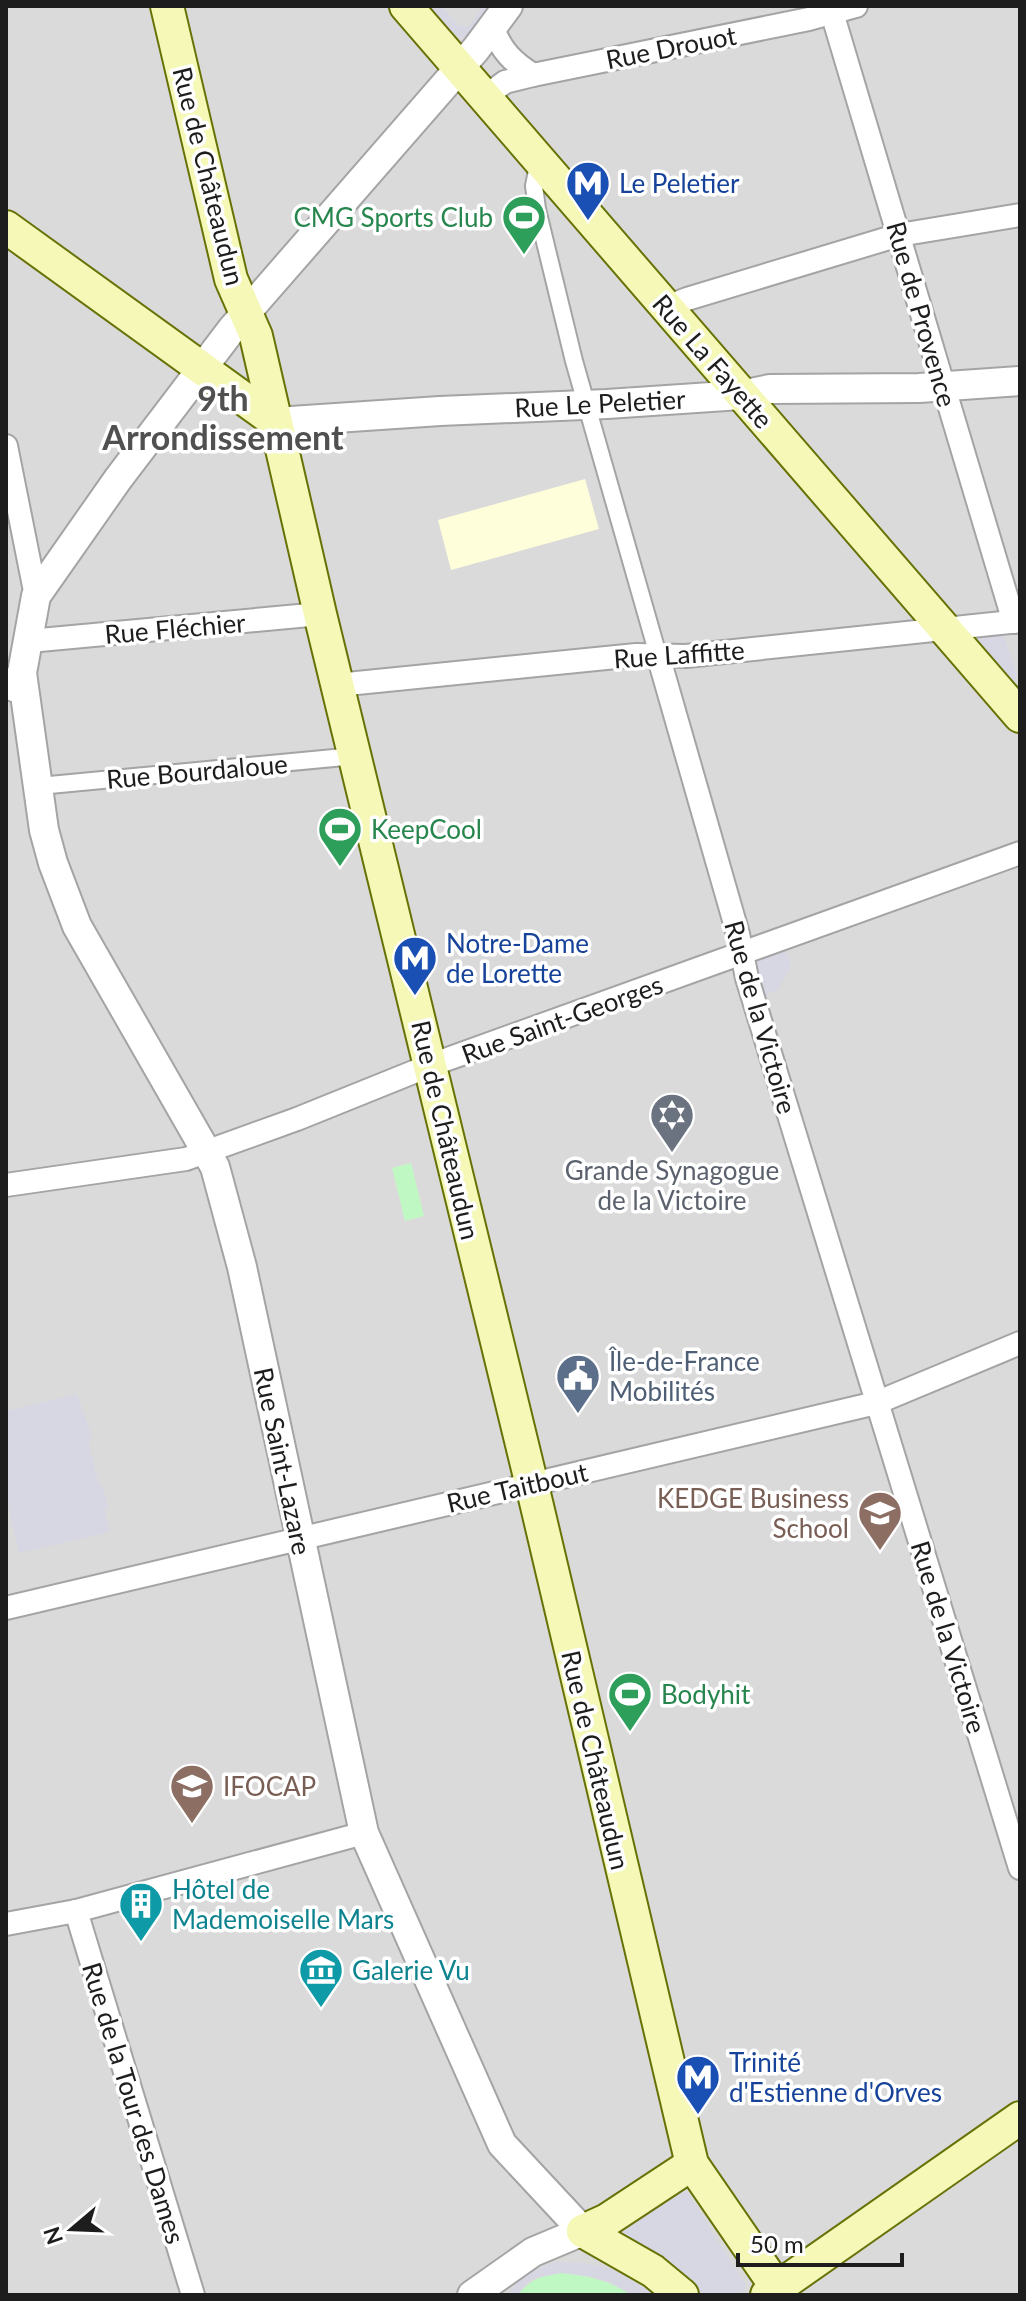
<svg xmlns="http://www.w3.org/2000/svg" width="1026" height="2301" font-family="Lato,sans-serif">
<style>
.residential{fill:#dbdada}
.education{fill:#fefedb}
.park{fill:#c0f8c4}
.plaza{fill:#d7d7e4}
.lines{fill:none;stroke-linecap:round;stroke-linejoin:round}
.pedestrian-casing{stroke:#a4a4a4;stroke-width:20}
.minor-casing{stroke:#a4a4a4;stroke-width:26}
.tertiary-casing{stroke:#a4a4a4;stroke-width:32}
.secondary-casing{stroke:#677206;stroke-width:36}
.pedestrian{stroke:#fff;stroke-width:16}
.minor{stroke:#fff;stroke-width:22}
.tertiary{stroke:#fff;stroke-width:28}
.secondary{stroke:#f5f8b7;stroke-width:32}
.labels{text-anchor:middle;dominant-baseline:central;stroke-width:7;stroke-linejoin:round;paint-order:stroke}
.street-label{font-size:26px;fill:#1d1d1d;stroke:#fff}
.transit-label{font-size:26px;fill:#164399;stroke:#fff;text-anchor:start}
.leisure-label{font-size:26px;fill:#27864d;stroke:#fff;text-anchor:start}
.worship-label{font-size:26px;fill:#5b616d;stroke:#fff}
.service-label{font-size:26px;fill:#4e5e75;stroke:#fff;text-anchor:start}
.education-label{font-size:26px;fill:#785e54;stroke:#fff;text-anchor:end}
.culture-label{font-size:26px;fill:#0d838f;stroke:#fff;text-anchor:start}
.district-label{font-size:34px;font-weight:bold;fill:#505050;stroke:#fff}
</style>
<rect width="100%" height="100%" fill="#eeeae3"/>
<rect class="residential" x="6" y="6" width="1014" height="2289"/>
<path class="education" d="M585,479l14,50 -148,41 -13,-50z"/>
<g class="park">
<path d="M411,1163l13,53 -19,5 -13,-53z"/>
<path d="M562,2273c25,2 48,8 70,22h-114c12,-16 24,-20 44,-22z"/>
</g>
<g class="plaza">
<path d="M425,6h16l18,20h10l14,-20h10l-24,29 -7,3 -13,-5z"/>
<path d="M1003,633l14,43 -2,6 -5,2 -41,-46z"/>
<path d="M786,950l5,15 -12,24 -19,8 -8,-30 7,-8z"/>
<path d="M77,1394l15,43 -4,2 11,47h4l5,22 -4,1 6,23 -91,21 -13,-57v-85z"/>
<path d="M680,2189l8,4 58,93 -5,9h-44l-81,-63z"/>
<path d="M555,2262l29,1 28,6 44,26h-24l-21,-12 -18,-6 -31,-4 -26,5 -7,3 -12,14h-9l12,-17 10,-7z"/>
</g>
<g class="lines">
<g class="pedestrian-casing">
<g id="pedestrian">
<path d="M539,160l-5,26 3,23 37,152 84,294"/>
<path d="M39,786l316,-30"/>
</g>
</g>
<g class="minor-casing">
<g id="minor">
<path d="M830,6l184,616"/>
<path d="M493,28c8,23 20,34 40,47"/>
<path d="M486,96l19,-14 28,-7 276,-56 47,-13"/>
<path d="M667,307l20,-8 212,-64 121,-20"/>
<path d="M6,446l30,150"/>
<path d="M29,641l291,-27"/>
<path d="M658,655l80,279 9,44 273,890"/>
<path d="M337,685l299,-30 50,1 334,-35"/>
<path d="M6,1185l180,-26 111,-40 134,-54 589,-212"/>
<path d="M6,1608l870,-205 144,-60"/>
<path d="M76,1911l117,384"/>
<path d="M6,1924l70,-13 288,-78"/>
</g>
</g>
<g class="tertiary-casing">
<g id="tertiary">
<path d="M276,422l164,-11 167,-7 134,-9 29,-6 149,-1 101,-7"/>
<path d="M22,673l22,157 9,33 24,63 138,241 27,100 122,566 138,311 81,87 -50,21 -61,43"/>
<path d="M14,687l8,-14 14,-77 82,-117 114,-150 244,-280 32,-43"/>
</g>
</g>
<g class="secondary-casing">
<g id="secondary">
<path d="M167,6l64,273 25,57 64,278 217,892 150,637 5,21 90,131"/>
<path d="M406,6l614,710"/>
<path d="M6,227l270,195"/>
<path d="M583,2231l24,-11 85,-56"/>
<path d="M583,2231l70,40 29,24"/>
<path d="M767,2295l253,-177"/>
</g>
</g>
<use href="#pedestrian" class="pedestrian"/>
<use href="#minor" class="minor"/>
<use href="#tertiary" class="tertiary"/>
<use href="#secondary" class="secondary"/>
</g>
<defs>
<g id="metro-pin" transform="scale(2.3)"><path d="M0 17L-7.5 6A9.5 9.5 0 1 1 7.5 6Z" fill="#1a4fb4" stroke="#fff"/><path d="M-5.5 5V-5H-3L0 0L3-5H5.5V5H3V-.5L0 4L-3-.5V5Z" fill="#fff"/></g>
<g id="stadium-pin" transform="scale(2.3)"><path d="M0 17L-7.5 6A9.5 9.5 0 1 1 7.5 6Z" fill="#2e9e5b" stroke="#fff"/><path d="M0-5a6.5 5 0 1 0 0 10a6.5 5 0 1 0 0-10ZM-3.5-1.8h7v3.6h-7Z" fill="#fff"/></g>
<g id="synagogue-pin" transform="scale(2.3)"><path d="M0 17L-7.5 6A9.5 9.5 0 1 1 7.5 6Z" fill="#6b7280" stroke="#fff"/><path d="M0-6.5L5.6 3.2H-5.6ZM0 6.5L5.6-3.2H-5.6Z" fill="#fff"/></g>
<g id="civic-pin" transform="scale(2.3)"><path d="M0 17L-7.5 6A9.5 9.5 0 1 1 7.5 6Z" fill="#5c6f8a" stroke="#fff"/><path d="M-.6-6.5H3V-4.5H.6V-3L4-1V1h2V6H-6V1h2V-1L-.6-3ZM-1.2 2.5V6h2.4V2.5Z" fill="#fff"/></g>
<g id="university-pin" transform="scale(2.3)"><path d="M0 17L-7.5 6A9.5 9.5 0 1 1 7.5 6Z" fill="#8d6e63" stroke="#fff"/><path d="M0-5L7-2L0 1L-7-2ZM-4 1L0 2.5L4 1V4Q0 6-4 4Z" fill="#fff"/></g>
<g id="building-pin" transform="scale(2.3)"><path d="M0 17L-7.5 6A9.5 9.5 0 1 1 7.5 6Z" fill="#0f9aa8" stroke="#fff"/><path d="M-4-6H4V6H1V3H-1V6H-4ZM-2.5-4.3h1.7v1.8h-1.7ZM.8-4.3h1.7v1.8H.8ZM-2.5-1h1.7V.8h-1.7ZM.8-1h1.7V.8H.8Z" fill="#fff"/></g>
<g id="museum-pin" transform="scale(2.3)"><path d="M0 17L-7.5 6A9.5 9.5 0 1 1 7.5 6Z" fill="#0f9aa8" stroke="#fff"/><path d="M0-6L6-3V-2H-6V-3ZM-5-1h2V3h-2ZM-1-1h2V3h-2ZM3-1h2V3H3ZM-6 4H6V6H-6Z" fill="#fff"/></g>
</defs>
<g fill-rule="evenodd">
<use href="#metro-pin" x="588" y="183"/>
<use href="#stadium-pin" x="524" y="217"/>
<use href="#stadium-pin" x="340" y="829"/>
<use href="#metro-pin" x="415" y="958"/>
<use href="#synagogue-pin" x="672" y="1115"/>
<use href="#civic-pin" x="578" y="1376"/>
<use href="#university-pin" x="880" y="1513"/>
<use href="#stadium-pin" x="630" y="1694"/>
<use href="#university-pin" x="192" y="1786"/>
<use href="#building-pin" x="141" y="1904"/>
<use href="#museum-pin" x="321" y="1970"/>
<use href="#metro-pin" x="698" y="2077"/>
</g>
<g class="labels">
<g class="street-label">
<text transform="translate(671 47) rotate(-11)">Rue Drouot</text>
<text transform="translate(209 176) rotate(76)">Rue de Châteaudun</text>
<text transform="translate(922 314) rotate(74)">Rue de Provence</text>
<text transform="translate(713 361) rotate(49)">Rue La Fayette</text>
<text transform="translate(600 403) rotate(-3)">Rue Le Peletier</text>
<text transform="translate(175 628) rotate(-5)">Rue Fléchier</text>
<text transform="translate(679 654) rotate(-4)">Rue Laffitte</text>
<text transform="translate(197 771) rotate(-5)">Rue Bourdaloue</text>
<text transform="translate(761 1017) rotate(74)">Rue de la Victoire</text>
<text transform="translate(562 1019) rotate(-20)">Rue Saint-Georges</text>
<text transform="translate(446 1130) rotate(77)">Rue de Châteaudun</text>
<text transform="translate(283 1461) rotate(78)">Rue Saint-Lazare</text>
<text transform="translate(517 1487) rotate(-13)">Rue Taitbout</text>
<text transform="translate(949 1637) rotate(73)">Rue de la Victoire</text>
<text transform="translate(596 1760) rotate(77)">Rue de Châteaudun</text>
<text transform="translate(134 2103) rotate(73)">Rue de la Tour des Dames</text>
</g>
<g class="transit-label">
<text x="619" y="183">Le Peletier</text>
<text x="446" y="943">Notre-Dame<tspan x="446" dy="30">de Lorette</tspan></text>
<text x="729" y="2062">Trinité<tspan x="729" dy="30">d'Estienne d'Orves</tspan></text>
</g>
<g class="leisure-label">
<text x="493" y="217" text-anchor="end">CMG Sports Club</text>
<text x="371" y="829">KeepCool</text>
<text x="661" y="1694">Bodyhit</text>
</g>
<g class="worship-label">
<text x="672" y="1170">Grande Synagogue<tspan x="672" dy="30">de la Victoire</tspan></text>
</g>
<g class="service-label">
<text x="609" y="1361">Île-de-France<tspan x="609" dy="30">Mobilités</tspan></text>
</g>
<g class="education-label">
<text x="849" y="1498">KEDGE Business<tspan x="849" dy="30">School</tspan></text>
<text x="223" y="1786" text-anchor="start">IFOCAP</text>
</g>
<g class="culture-label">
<text x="172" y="1889">Hôtel de<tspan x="172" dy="30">Mademoiselle Mars</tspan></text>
<text x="352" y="1970">Galerie Vu</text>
</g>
<g class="district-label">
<text x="223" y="397">9th<tspan x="223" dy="39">Arrondissement</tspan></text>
</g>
</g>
<rect width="1026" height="2301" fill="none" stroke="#1d1d1d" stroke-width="16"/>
<g transform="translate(72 2229) rotate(251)" stroke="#ffffff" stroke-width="6" paint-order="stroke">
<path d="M0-6L14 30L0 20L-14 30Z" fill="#1d1d1d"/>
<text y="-12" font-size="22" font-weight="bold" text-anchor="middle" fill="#1d1d1d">N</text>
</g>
<path d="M738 2253v12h164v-12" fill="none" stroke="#1d1d1d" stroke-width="4"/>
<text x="750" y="2253" font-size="24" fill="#1d1d1d" stroke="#ffffff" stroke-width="6" paint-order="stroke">50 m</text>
</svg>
